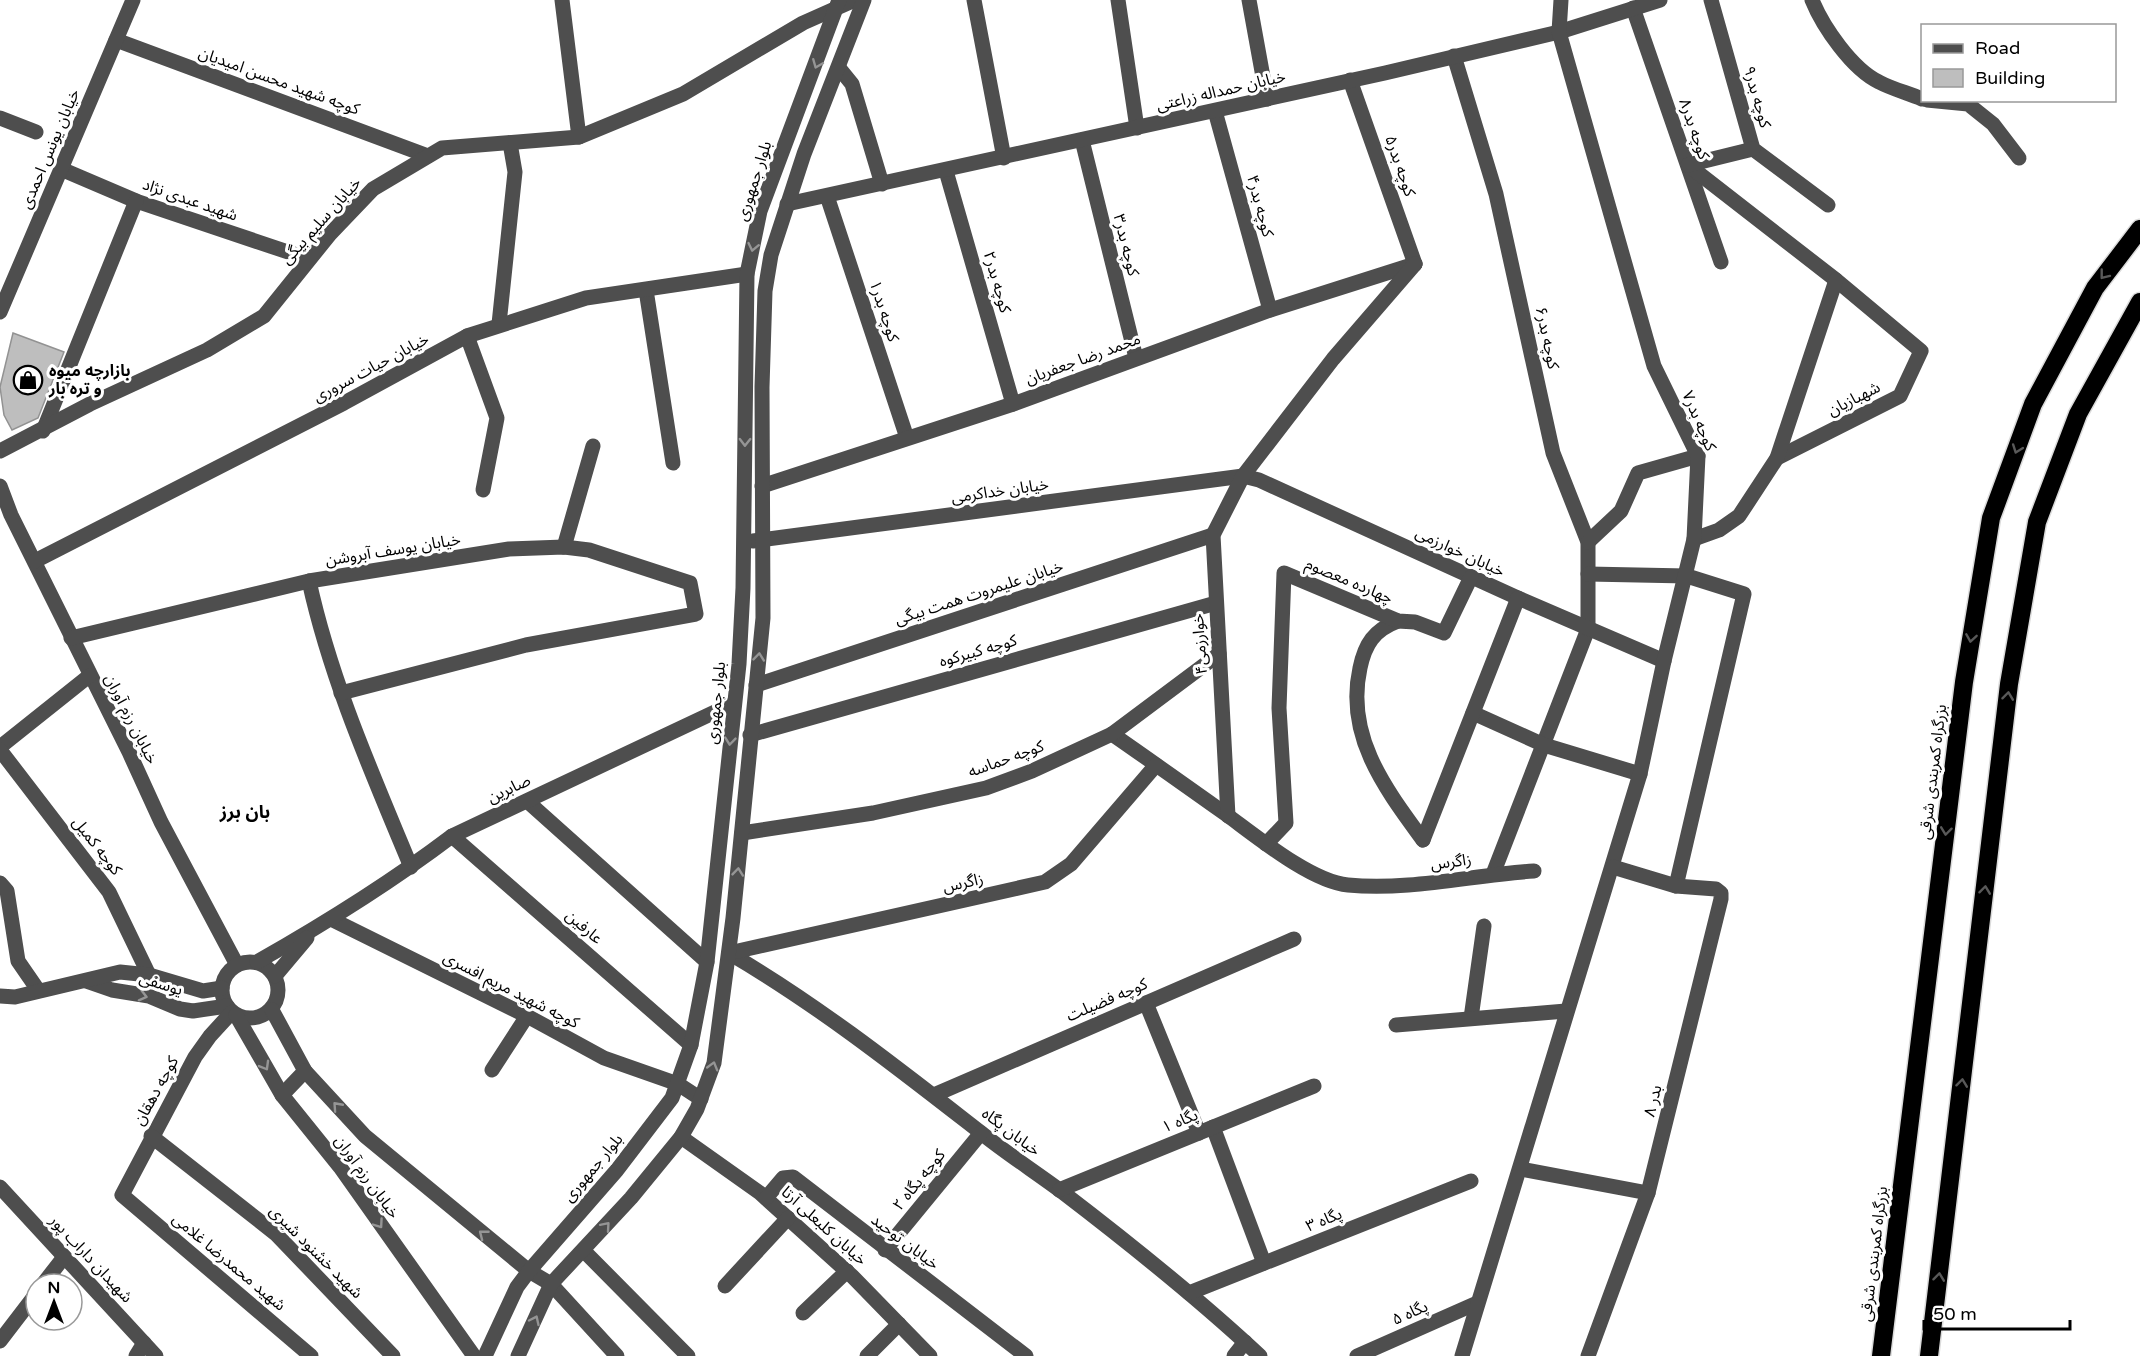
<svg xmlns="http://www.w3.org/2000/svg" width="2140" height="1356" font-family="'Varela Round','Noto Sans Arabic',sans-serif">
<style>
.building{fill:#bebebe;stroke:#929292;stroke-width:1.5}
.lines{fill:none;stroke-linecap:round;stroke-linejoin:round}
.highway-casing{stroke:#dbdbdb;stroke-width:21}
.minor{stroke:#4e4e4e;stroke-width:15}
.highway{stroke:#000;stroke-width:18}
.oneway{stroke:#959595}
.oneway2{stroke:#595959}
.labels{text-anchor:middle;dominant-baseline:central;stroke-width:6;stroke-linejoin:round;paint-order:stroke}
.street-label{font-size:16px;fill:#000;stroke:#fff}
.poi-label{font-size:16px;font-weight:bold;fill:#000;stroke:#fff;text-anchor:start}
.neighbourhood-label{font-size:18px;font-weight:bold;fill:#000;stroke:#fff}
</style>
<rect width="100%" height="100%" fill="#fff"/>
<path class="building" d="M13,333l51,19 -26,66 -26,12 -8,-15 -4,-28z"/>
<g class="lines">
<g class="highway-casing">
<g id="highway">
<path d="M1881,1356l83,-674 27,-164 42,-114 62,-116 45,-59"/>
<path d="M1929,1356l80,-672 28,-162 41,-108 62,-112"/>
</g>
</g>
<g class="minor">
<path d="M562,0l17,137"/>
<path d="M974,0l30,158"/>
<path d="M1118,0l19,128"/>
<path d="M1249,0l18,99"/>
<path d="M1711,0l42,149 75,56"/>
<path d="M1812,0c11,27 40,69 67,82 13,7 29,11 43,17"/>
<path d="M1633,8l88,254"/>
<path d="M116,40l312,116"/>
<path d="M1454,56l42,138 57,259 35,89v87l-95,245"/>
<path d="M839,68l13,16 30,100"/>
<path d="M1350,80l65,184"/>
<path d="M1927,100l41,4 25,20 26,34"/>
<path d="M1215,111l55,199"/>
<path d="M0,118l36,14"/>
<path d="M1082,140l54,218"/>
<path d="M1688,165l148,115 85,71 -21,45 -123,62"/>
<path d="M1688,165l65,-16"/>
<path d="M61,169l75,32 173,58"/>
<path d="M946,171l67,233"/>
<path d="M827,196l80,242"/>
<path d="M787,204l598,-131 174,-41 101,-32"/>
<path d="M646,290l27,173"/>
<path d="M0,312l133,-312"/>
<path d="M499,324l16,-152 -5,-29"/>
<path d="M467,336l30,82 -14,72"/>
<path d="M43,431l93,-230"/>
<path d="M0,451l90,-47 117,-54 57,-34 66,-82 43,-45 69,-41 137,-11 104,-43 120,-71 52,-23"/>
<path d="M0,486l11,29 118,237 32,70 76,143"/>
<path d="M762,486l251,-82 257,-94 145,-46"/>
<path d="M1694,539l25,-9 20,-14 38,-58 59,-178"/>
<path d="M753,541l490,-65 16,4 259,118 146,63"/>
<path d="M1588,542l33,-31 17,-38 60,-17"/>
<path d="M564,547l29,-101"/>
<path d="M35,561l309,-158 123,-67 119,-38 161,-24"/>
<path d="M1588,574l99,2 57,18 -68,292"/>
<path d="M309,581c22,100 63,192 102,286"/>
<path d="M1398,621c-24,9 -33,23 -38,47 -15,68 25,120 63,172"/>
<path d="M71,638l238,-57 200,-32 55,-2 25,3 101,33 6,31 -170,31 -185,48"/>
<path d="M756,685l457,-150"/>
<path d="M1473,713l71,32 96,29"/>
<path d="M1112,734c39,27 77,54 115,81 30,22 85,67 121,70 61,6 125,-10 186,-14"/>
<path d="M750,735l466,-132"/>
<path d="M0,747l89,-71"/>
<path d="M0,750l109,142 40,83"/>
<path d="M527,801l180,161"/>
<path d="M1228,816l-15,-281 30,-59 90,-117 82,-95"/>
<path d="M742,833l131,-20 113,-25 46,-17 80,-37 107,-80"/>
<path d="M452,836l239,209"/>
<path d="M1423,840l95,-242"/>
<path d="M1266,844l20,-21 -7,-115 5,-135 114,48 17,1 29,11 27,-56"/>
<path d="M0,883l7,8 11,70 20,29"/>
<path d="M331,919l196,97 77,42 74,26 23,15"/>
<path d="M729,953c89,52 170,116 251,179 26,21 54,39 81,59 68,52 136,106 199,165"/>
<path d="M729,953l316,-71 26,-18 85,-99"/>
<circle cx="250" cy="990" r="28"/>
<path d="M257,962c67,-38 133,-79 195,-126l282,-133"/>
<path d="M275,976l32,-38"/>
<path d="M86,981l26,9 37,6 31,13 13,2 34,-5"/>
<path d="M0,996l15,1 105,-25 29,3 54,16 19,-3"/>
<path d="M1146,1003l53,130"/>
<path d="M272,1010l33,61 60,65 164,135 22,13 66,72"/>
<path d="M232,1012l-22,24 -15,21 -73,138 189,161"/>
<path d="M236,1015l46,80 58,72 134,189"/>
<path d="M1471,1018l13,-92"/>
<path d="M1396,1025l170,-14"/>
<path d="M492,1070l35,-54"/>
<path d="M282,1095l23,-24"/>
<path d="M934,1095l360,-156"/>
<path d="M1213,1127l51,136"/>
<path d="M151,1136l125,98 117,122"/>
<path d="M681,1137l79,56 92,83 78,80"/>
<path d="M1521,1169l127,24"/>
<path d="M0,1187l156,169"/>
<path d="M1059,1190l255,-104"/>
<path d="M766,1198l17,-20 10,-1 233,179"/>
<path d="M885,1250l96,-117"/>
<path d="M584,1251l104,105"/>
<path d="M43,1284l21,-27"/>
<path d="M725,1286l63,-68"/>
<path d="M1189,1293l282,-112"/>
<path d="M803,1313l44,-42"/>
<path d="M0,1341l36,-47"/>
<path d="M136,1356l8,-13"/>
<path d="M485,1356l32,-69 12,-16 88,-101 55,-72 19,-53 16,-83 32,-298 4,-76 4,-314 13,-63 79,-211"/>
<path d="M518,1356l33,-72 80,-86 50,-61 16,-28 17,-46 19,-145 30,-300 -1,-231 3,-96 6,-36 33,-101 60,-154"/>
<path d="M867,1356l32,-32"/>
<path d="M1234,1356l11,-14"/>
<path d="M1357,1356l120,-53"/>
<path d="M1462,1356l178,-582 24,-113 30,-122 4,-83 -44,-90 -95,-334 2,-32"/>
<path d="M1588,1356l60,-163 73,-294v-6l-5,-4 -40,-3 -63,-19"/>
</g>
<use href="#highway" class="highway"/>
</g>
<defs><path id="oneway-chevron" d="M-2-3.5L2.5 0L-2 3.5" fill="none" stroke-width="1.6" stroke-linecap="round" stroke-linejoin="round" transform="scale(1.5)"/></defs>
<g class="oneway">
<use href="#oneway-chevron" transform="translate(817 64) rotate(112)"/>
<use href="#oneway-chevron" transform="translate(753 247) rotate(102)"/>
<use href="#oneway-chevron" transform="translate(745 442) rotate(91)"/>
<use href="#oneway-chevron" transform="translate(759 657) rotate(-84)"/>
<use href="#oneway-chevron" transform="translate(730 741) rotate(96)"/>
<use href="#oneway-chevron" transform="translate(738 872) rotate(-84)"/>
<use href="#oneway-chevron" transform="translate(143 996) rotate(14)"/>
<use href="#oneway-chevron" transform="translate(265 1066) rotate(60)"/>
<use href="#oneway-chevron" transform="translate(713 1066) rotate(-74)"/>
<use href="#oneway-chevron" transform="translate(337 1106) rotate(-132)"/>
<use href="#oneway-chevron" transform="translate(379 1224) rotate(55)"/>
<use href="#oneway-chevron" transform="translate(606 1226) rotate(-49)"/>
<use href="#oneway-chevron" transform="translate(483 1234) rotate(-142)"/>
<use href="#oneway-chevron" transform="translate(535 1320) rotate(-65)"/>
</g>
<g class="oneway2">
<use href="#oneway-chevron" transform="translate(2104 275) rotate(128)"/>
<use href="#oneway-chevron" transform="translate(2017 449) rotate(110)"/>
<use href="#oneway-chevron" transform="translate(1971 638) rotate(99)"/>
<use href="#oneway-chevron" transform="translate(2008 696) rotate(-83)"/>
<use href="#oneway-chevron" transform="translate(1946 831) rotate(97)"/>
<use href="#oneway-chevron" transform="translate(1985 890) rotate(-83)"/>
<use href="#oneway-chevron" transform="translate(1962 1083) rotate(-83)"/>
<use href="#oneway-chevron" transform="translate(1939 1277) rotate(-83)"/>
</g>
<defs>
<g id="shop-ring" transform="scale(1.5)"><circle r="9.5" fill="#fff" stroke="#000" stroke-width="1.5"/><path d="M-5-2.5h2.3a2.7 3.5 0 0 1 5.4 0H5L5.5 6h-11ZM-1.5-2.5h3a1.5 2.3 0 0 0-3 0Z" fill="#000"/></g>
</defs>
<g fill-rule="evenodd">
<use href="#shop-ring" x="28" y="380"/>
</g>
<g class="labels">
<g class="street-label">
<text transform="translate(279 81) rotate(20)">کوچه شهید محسن امیدیان</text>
<text transform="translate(1221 91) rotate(-13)">خیابان حمداله زراعتی</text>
<text transform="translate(1757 97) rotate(74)">کوچه بدر۹</text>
<text transform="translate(1694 129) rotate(71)">کوچه بدر۸</text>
<text transform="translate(50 149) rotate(-67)">خیابان یونس احمدی</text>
<text transform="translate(1400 166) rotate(71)">کوچه بدر۵</text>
<text transform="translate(754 181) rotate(-72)">بلوار جمهوری</text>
<text transform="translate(190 200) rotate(19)">شهید عبدی نژاد</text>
<text transform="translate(1260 206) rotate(75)">کوچه بدر۴</text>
<text transform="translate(321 221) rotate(-48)">خیابان سلیم بیگی</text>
<text transform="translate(1126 245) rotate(76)">کوچه بدر۳</text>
<text transform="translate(997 282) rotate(74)">کوچه بدر۲</text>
<text transform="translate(884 311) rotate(72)">کوچه بدر۱</text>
<text transform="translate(1547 338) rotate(78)">کوچه بدر۶</text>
<text transform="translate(1083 359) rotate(-20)">محمد رضا جعفریان</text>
<text transform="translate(371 368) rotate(-28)">خیابان حیات سروری</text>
<text transform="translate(1854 399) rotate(-27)">شهبازیان</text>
<text transform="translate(1699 421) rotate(67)">کوچه بدر۷</text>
<text transform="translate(1000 491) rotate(-8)">خیابان خداکرمی</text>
<text transform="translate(393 550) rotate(-9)">خیابان یوسف آبروشن</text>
<text transform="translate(1460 552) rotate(25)">خیابان خوارزمی</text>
<text transform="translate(1349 581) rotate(23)">چهارده معصوم</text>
<text transform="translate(979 593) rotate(-18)">خیابان علیمروت همت بیگی</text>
<text transform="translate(1200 644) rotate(-94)">خوارزمی۴</text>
<text transform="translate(978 651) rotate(-16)">کوچه کبیرکوه</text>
<text transform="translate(716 703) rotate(-84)">بلوار جمهوری</text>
<text transform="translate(131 719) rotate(63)">خیابان رزم آوران</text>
<text transform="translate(1006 759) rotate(-20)">کوچه حماسه</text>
<text transform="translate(1933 772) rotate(-83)">بزرگراه کمربندی شرقی</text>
<text transform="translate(509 789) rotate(-25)">صابرین</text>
<text transform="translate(97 846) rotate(52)">کوچه کمیل</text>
<text transform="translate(1451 862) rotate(-7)">زاگرس</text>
<text transform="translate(963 883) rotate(-12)">زاگرس</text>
<text transform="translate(584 927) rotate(41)">عارفین</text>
<text transform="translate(161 984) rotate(17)">یوسفی</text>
<text transform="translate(511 990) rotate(27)">کوچه شهید مریم افسری</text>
<text transform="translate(1107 1000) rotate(-23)">کوچه فضیلت</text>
<text transform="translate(156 1091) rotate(-61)">کوچه دهقان</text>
<text transform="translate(1653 1101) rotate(-76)">بدر ۸</text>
<text transform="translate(1180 1121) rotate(-22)">پگاه ۱</text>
<text transform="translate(1011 1132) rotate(37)">خیابان پگاه</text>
<text transform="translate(593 1168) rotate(-50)">بلوار جمهوری</text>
<text transform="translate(367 1177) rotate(54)">خیابان رزم آوران</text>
<text transform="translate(919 1180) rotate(-51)">کوچه پگاه ۲</text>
<text transform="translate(1324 1220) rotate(-22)">پگاه ۳</text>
<text transform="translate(824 1226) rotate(42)">خیابان کلبعلی آرتا</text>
<text transform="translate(905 1242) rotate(37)">خیابان توحید</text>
<text transform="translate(316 1252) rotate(45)">شهید خشنود شیری</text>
<text transform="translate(1874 1254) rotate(-83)">بزرگراه کمربندی شرقی</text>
<text transform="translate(91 1259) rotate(47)">شهیدان داراب پور</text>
<text transform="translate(229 1262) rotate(40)">شهید محمدرضا غلامی</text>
<text transform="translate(1410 1313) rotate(-24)">پگاه ۵</text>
</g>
<g class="poi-label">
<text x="49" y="371">بازارچه میوه<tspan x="49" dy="18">و تره بار</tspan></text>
</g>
<g class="neighbourhood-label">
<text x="245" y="812">بان برز</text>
</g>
</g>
<rect x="1921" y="24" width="195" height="78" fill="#ffffff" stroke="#999999" stroke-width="1.5"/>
<rect x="1933" y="44" width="30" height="9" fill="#4e4e4e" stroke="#999999" stroke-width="1.5"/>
<text x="1975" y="54" font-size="18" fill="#000000">Road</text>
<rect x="1933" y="69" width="30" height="18" fill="#bebebe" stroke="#999999" stroke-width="1.5"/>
<text x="1975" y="84" font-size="18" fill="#000000">Building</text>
<g transform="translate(54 1302)"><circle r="28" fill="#ffffff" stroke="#999999" stroke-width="1.5"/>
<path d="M0-4.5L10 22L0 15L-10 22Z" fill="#000000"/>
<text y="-9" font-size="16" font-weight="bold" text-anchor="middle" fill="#000000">N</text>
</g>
<path d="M1924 1320v9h146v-9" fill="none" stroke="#000000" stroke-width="3"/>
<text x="1933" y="1320" font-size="18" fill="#000000" stroke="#ffffff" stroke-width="4.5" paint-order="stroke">50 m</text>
</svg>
